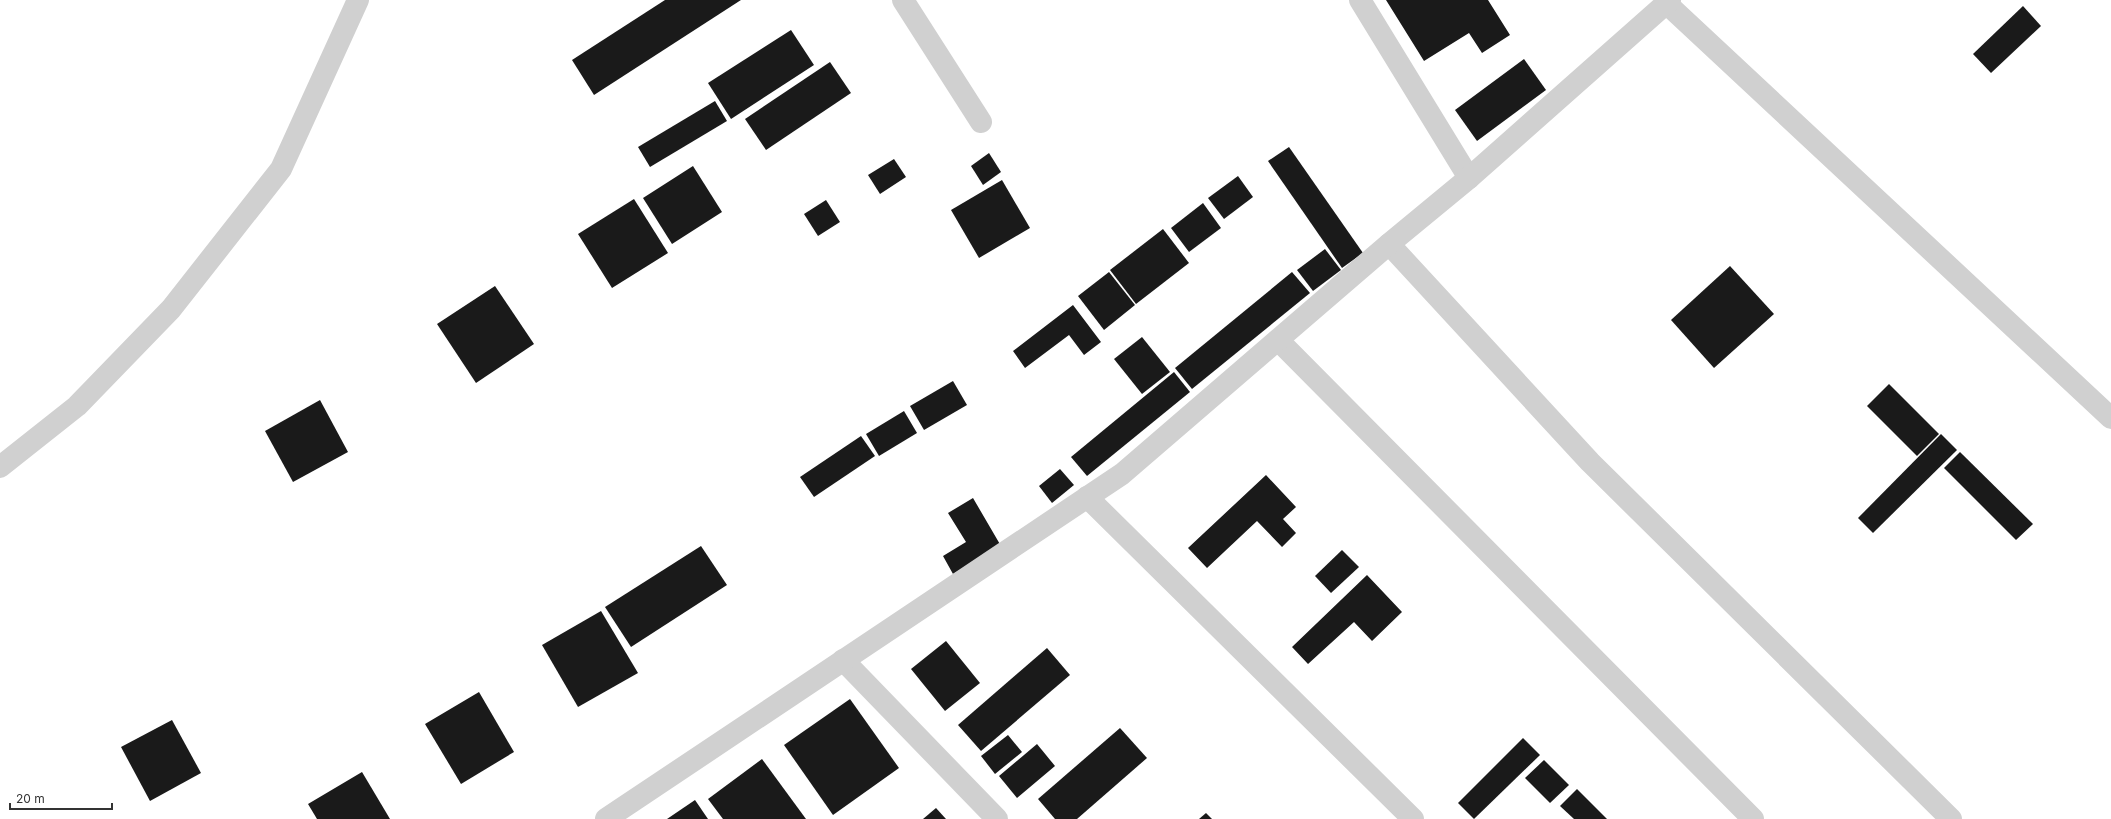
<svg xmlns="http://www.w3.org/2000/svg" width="2111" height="819" font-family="Inter,sans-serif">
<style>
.building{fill:#1a1a1a}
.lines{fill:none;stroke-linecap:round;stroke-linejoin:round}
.minor{stroke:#d0d0d0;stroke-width:22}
</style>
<rect width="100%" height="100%" fill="#fff"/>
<g class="building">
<path d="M665,0h76l-147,95 -22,-35z"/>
<path d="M1386,0h102l22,35 -28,18 -13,-20 -45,28z"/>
<path d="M2023,6l18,20 -50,47 -18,-19z"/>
<path d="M791,30l23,35 -83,54 -23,-36z"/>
<path d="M1524,59l22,31 -69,51 -22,-31z"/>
<path d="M830,62l21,31 -85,57 -21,-31z"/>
<path d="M715,101l12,20 -77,46 -12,-20z"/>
<path d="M1289,147l74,106 -21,15 -74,-107z"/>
<path d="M989,153l12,19 -18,13 -12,-19z"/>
<path d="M894,159l12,18 -26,17 -12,-19z"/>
<path d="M693,166l29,46 -50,32 -29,-46z"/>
<path d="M1238,176l15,21 -29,22 -16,-21z"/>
<path d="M1002,180l28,48 -51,30 -28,-48z"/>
<path d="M634,199l34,54 -56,35 -34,-54z"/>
<path d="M826,200l14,22 -22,14 -14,-22z"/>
<path d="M1203,203l18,25 -32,24 -18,-24z"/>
<path d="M1163,229l26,34 -53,41 -26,-34z"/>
<path d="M1325,249l16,21 -28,21 -16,-21z"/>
<path d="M1730,266l44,48 -60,54 -43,-48z"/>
<path d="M1109,272l26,33 -31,25 -26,-34z"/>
<path d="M1292,272l18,21 -118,96 -17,-21z"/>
<path d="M495,286l39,58 -58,39 -39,-59z"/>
<path d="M1073,305l28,37 -17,13 -15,-20 -44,33 -12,-17z"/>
<path d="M1142,337l28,35 -28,22 -28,-35z"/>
<path d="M1174,372l16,20 -103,84 -16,-19z"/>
<path d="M953,381l14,24 -43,25 -14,-24z"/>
<path d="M1889,384l50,50 -22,22 -50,-50z"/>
<path d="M320,400l28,52 -55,30 -28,-51z"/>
<path d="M904,411l13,22 -38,23 -13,-22z"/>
<path d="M1941,434l16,16 -84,83 -15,-15z"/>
<path d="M861,436l14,20 -61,41 -14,-20z"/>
<path d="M1960,452l73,72 -17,16 -72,-72z"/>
<path d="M1060,469l14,16 -22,18 -13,-17z"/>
<path d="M1266,475l30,32 -13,12 13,14 -14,14 -25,-26 -50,47 -19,-20z"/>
<path d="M973,498l28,48 -48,28 -10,-18 23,-14 -18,-29z"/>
<path d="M701,546l26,39 -96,62 -26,-40z"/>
<path d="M1342,550l17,17 -28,26 -16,-17z"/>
<path d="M1367,575l35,37 -30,29 -18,-19 -46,42 -16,-17z"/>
<path d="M601,611l37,62 -60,34 -36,-62z"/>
<path d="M946,641l34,42 -35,28 -34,-42z"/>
<path d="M1047,648l23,27 -89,76 -23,-26z"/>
<path d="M479,692l35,60 -53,32 -36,-60z"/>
<path d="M850,699l49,69 -66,47 -49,-70z"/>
<path d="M172,720l29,53 -51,28 -29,-54z"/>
<path d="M1120,728l27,30 -70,61h-22l-17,-20z"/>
<path d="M1008,735l14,17 -27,22 -14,-18z"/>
<path d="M1523,738l17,17 -66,64 -16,-16z"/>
<path d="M1037,744l18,22 -38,32 -18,-22z"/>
<path d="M762,759l44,60h-83l-15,-20z"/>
<path d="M1544,760l25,25 -19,18 -25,-25z"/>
<path d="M362,772l28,47h-73l-9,-15z"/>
<path d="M1577,789l30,30h-33l-14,-13z"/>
<path d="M695,800l13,19h-41z"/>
<path d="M936,808l10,11h-23z"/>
<path d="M1206,813l6,6h-13z"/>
</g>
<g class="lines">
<g class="minor">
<path d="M903,0l78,122"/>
<path d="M1360,0l109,178"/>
<path d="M1666,3l445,415"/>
<path d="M1389,244l201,218 361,357"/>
<path d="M1278,340l475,479"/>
<path d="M0,467l77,-61 94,-97 110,-140 77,-169"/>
<path d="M1087,497l326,322"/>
<path d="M843,660l154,159"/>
<path d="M606,819l516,-345 267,-230 80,-66 201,-178"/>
</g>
</g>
<path d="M10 803v6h102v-6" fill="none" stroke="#333333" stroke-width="2"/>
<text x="16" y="803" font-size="12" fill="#333333" stroke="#ffffff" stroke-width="3" paint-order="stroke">20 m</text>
</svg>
